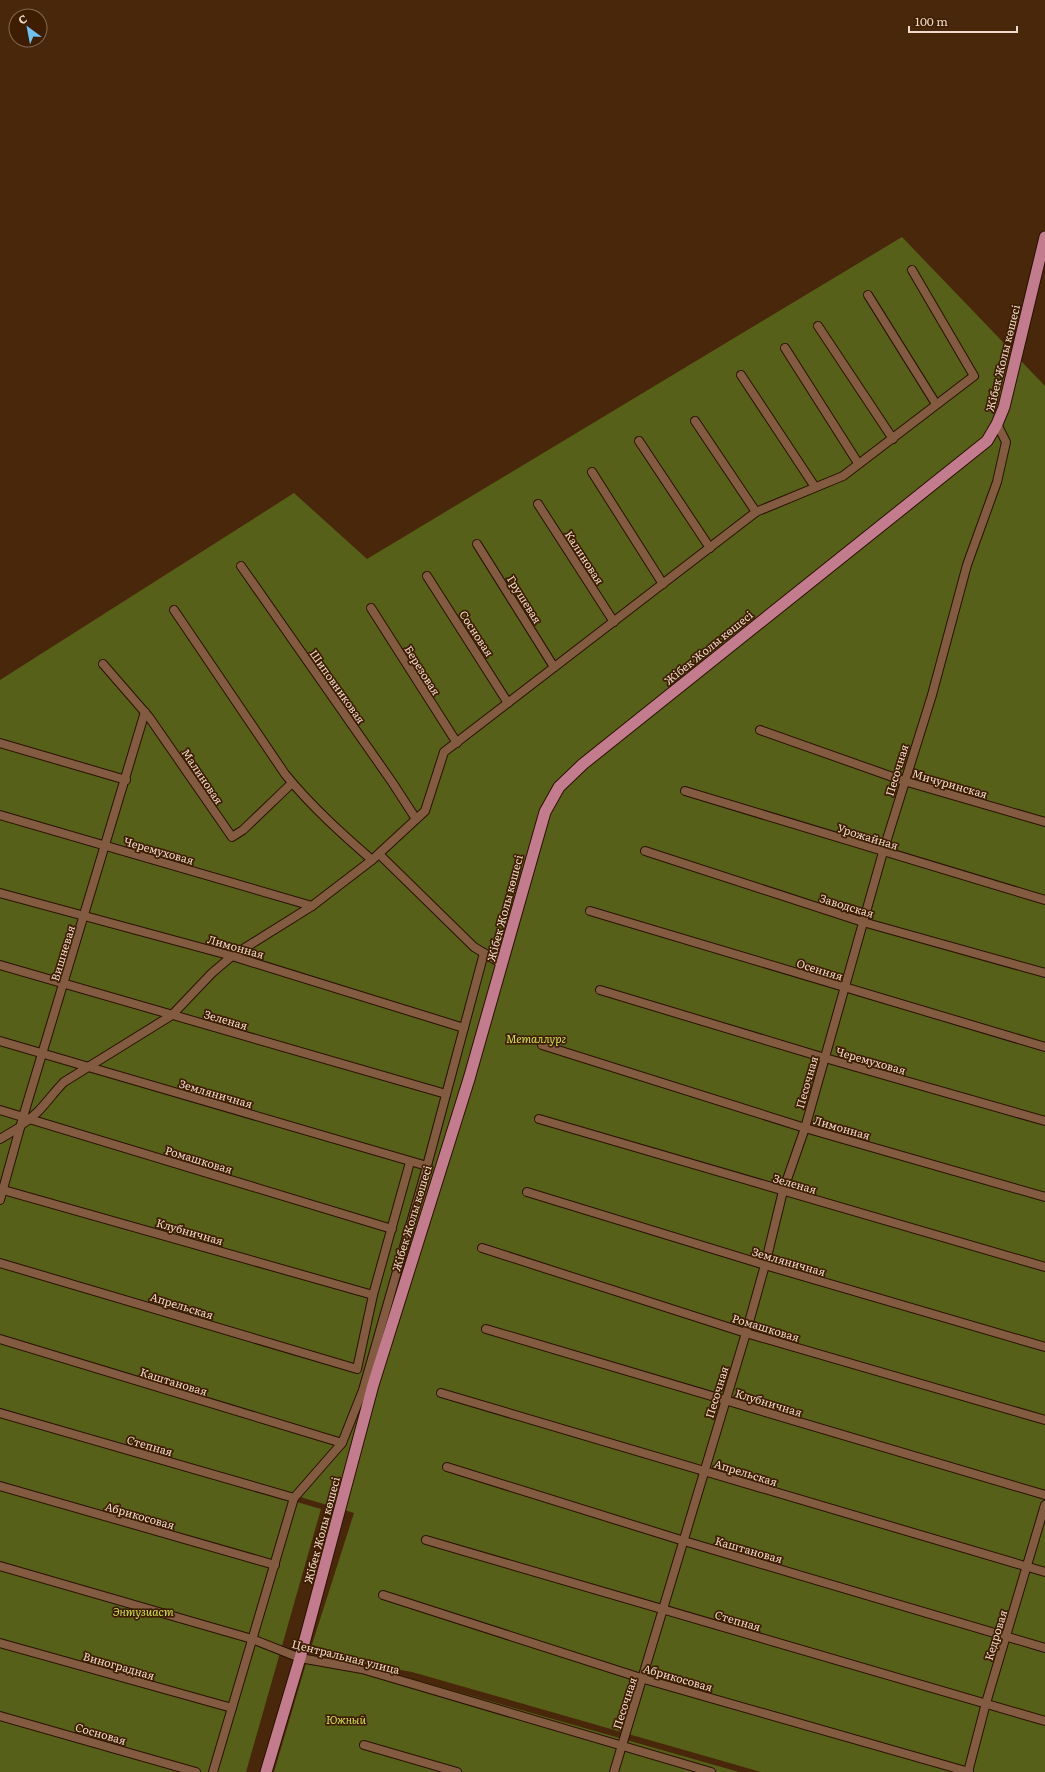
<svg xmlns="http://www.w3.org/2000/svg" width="1045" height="1772" font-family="Literata,serif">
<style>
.green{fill:#576018}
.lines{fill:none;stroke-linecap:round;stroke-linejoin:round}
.minor-casing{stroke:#2a1100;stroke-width:10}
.trunk-casing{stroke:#2a1100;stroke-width:13}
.minor{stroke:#825b40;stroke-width:8}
.trunk{stroke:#c27c8e;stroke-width:11}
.labels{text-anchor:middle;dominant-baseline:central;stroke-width:3.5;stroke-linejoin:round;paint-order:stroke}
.street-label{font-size:11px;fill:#f0dacb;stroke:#3e1d01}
.park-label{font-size:11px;font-style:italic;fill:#cfe247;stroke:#3e1d01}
</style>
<rect width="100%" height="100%" fill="#49270b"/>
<g class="green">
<path d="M902,237l143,149v1386h-284l-349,-100 -103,-18 45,-141 -354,-105v-728l294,-187 73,66z"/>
<path d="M0,1415l321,94 -75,263h-246z"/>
<path d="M308,1657l80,15 351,100h-465z"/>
</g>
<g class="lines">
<g class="minor-casing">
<g id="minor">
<path d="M868,295l68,109"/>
<path d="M818,326l75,113"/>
<path d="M785,348l73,115"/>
<path d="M741,375l74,112"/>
<path d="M695,421l61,91"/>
<path d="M639,441l71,107"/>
<path d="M592,472l71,112"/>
<path d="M538,504l76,118"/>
<path d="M477,544l77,123"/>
<path d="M241,566l151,216 24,37"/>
<path d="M427,576l81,127"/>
<path d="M371,608l86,135"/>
<path d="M174,610l111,164c26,32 56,59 87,86"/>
<path d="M103,664l46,53 83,120 11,-7 49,-47"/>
<path d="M760,730l144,51 141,41"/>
<path d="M0,743l126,37"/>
<path d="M685,791l360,109"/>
<path d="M0,815l312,91"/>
<path d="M645,851l218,71 182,51"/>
<path d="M379,854l95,93 28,17"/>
<path d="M0,893l232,63 232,72"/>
<path d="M590,911l455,136"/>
<path d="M0,965l446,129"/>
<path d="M600,990l225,68 220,63"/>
<path d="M0,1041l427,125"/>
<path d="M542,1045l263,83 240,69"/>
<path d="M0,1110l392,119"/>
<path d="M539,1119l506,148"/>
<path d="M21,1125c19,-11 28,-28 43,-43l108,-67 40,-42 20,-17 80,-50 60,-46 53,-49 19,-59 312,-240 87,-36 131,-100 -62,-106"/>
<path d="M0,1139l20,-12"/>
<path d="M0,1189l373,106"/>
<path d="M527,1192l238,73 280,82"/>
<path d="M0,1200l23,-83 122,-405"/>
<path d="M482,1248l264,85 299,87"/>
<path d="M0,1263l357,106 16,-74 37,-133"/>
<path d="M486,1329l559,166"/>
<path d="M0,1339l342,104"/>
<path d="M441,1393l604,179"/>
<path d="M0,1413l294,85"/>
<path d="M447,1467l237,74 361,107"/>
<path d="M0,1486l275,79"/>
<path d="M426,1540l619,181"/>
<path d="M0,1566l252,73 48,19 62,11 349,103"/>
<path d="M383,1595l261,84 325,93"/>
<path d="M0,1643l232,65"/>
<path d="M0,1716l196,56"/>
<path d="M364,1745l93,27"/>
<path d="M213,1772l81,-274 48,-55 21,-53 61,-213 60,-224"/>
<path d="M614,1772l132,-439 19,-68 18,-74 22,-63 78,-276 49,-157 35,-130 30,-83 9,-40 -9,-18"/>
<path d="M968,1772l18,-69 59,-198"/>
</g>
</g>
<g class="trunk-casing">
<path id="trunk" d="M266,1772l34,-114 73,-273 96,-306 76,-267 14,-25 24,-23 404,-323 10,-17 7,-17 41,-170"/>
</g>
<use href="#minor" class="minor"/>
<use href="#trunk" class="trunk"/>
</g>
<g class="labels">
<g class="street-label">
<text transform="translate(1002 358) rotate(-76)">Жібек Жолы көшесі</text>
<text transform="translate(585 557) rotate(57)">Калиновая</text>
<text transform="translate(525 599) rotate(58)">Грушевая</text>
<text transform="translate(477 633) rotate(57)">Сосновая</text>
<text transform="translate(708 647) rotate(-39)">Жібек Жолы көшесі</text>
<text transform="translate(423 670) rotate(58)">Березовая</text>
<text transform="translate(338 686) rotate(55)">Шиповниковая</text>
<text transform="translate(896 770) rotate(-73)">Песочная</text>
<text transform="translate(203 776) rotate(56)">Малиновая</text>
<text transform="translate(950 783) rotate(16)">Мичуринская</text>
<text transform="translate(868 836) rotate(17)">Урожайная</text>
<text transform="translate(159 850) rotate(16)">Черемуховая</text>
<text transform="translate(847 905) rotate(17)">Заводская</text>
<text transform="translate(504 908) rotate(-75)">Жібек Жолы көшесі</text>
<text transform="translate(236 946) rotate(16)">Лимонная</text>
<text transform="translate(62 953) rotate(-73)">Вишневая</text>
<text transform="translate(820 969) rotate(17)">Осенняя</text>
<text transform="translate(226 1019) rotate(16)">Зеленая</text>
<text transform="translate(871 1060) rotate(16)">Черемуховая</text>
<text transform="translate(806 1082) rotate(-74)">Песочная</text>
<text transform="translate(216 1093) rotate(16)">Земляничная</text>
<text transform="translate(842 1127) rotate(16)">Лимонная</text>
<text transform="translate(199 1159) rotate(17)">Ромашковая</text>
<text transform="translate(795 1183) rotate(16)">Зеленая</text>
<text transform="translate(411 1218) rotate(-73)">Жібек Жолы көшесі</text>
<text transform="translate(190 1231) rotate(16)">Клубничная</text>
<text transform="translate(789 1261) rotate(16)">Земляничная</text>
<text transform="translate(182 1305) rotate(17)">Апрельская</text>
<text transform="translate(766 1327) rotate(17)">Ромашковая</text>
<text transform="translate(174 1381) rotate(17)">Каштановая</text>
<text transform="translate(716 1392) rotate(-73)">Песочная</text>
<text transform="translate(769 1402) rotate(17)">Клубничная</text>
<text transform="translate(150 1445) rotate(16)">Степная</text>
<text transform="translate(746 1472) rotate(17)">Апрельская</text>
<text transform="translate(140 1515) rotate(16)">Абрикосовая</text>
<text transform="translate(321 1530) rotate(-75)">Жібек Жолы көшесі</text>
<text transform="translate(749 1549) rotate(16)">Каштановая</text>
<text transform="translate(738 1620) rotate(16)">Степная</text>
<text transform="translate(995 1635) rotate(-73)">Кедровая</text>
<text transform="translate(346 1656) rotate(14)">Центральная улица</text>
<text transform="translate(119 1665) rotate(16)">Виноградная</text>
<text transform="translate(678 1677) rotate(16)">Абрикосовая</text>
<text transform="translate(624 1703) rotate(-72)">Песочная</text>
<text transform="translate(101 1733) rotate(16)">Сосновая</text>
</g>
<g class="park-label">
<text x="536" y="1038">Металлург</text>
<text x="143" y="1611">Энтузиаст</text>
<text x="346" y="1719">Южный</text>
</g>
</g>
<g transform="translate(28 28) rotate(328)"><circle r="19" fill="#3e1d01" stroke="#856952"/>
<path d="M0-3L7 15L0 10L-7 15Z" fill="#6ec2f3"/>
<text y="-6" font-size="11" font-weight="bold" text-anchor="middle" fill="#f0dacb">С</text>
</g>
<path d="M909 26v6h108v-6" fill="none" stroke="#f0dacb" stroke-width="2"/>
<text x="915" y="26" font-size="12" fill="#f0dacb" stroke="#3e1d01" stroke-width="3" paint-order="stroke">100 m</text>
</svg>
